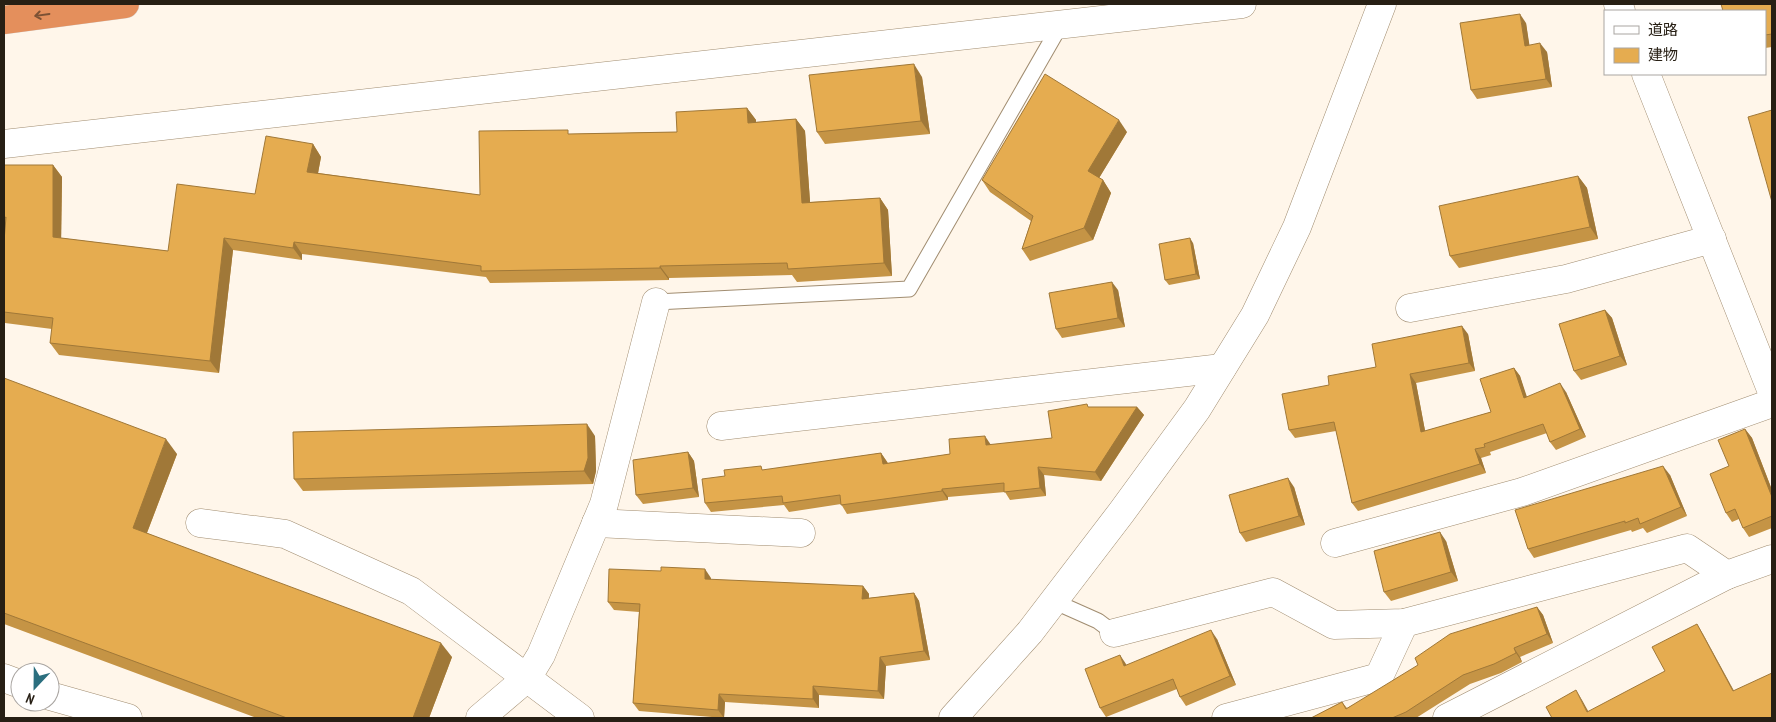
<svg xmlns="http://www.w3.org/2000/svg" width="1776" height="722" font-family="'PT Sans Narrow','Noto Sans JP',sans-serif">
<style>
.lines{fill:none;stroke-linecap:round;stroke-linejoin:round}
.service-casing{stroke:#a18d71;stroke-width:17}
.minor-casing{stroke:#a18d71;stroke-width:29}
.tertiary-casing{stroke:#a18d71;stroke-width:29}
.motorway-casing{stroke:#d8d7d5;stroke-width:29}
.service{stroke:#fff;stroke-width:15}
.minor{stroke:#fff;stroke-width:28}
.tertiary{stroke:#fff;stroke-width:28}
.motorway{stroke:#e48f5c;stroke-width:28}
.wall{fill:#c59445}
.shaded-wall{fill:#a07838}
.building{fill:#e5ac50;stroke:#a07838}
.oneway{stroke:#7c5134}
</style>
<rect width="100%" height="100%" fill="#fff6ea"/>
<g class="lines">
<g class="service-casing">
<g id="service">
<path d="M656,302l253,-13 152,-265"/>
<path d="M1053,601l45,20 16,12"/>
</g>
</g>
<g class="minor-casing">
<g id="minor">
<path d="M4,144l1238,-140"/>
<path d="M1410,308l156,-29 146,-40"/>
<path d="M721,426l501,-58"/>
<path d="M200,523l85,11 126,57 169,127"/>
<path d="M596,523l205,10"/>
<path d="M1335,543l187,-51 250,-89"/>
<path d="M1114,633l159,-41 61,33 70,-2 283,-75 40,27 45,-16"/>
<path d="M4,678l16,6"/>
<path d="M50,696l78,22"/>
<path d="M480,718l47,-40 14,-23 63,-151 52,-202"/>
<path d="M1226,718l153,-41 25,-54"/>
<path d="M1447,718l280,-143"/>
</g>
</g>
<g class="tertiary-casing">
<g id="tertiary">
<path d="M1618,4l3,7"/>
<path d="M1646,74l126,318"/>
<path d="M953,718l77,-86 91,-119 76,-104 58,-94 42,-88 85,-223"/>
</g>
</g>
<g class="motorway-casing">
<path id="motorway" d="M4,20l121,-16"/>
</g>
<use href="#service" class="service"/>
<use href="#minor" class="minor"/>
<use href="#tertiary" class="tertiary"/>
<use href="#motorway" class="motorway"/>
</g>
<g class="wall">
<path d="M1772,4v43l-7,1v-37z"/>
<path d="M1526,23l3,22 18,7 5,35 -75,12 -6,-9z"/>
<path d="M922,77l8,57 -105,10 -8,-12z"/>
<path d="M747,108l9,12v2l40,-3 9,12 5,71 70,-4 8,12 4,66 -95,6 -5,-7 -123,3v2l-179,3 -4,-6 -184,-23v6l-69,-10 -14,123 -160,-18 -9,-12 2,-14 -47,-6 -1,-1v-81l1,-10h-1v-66h49l9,12 -1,61 107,13 87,-57 58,-50 8,13 -3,16 162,22 91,-61 106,-2z"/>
<path d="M1127,132l-28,46 4,2 8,13 -18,47 -63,21 -8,-12 9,-28 -41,-29 -8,-12z"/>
<path d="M1578,176l9,12 11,51 -139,29 -9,-12z"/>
<path d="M1193,243l7,36 -31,6 -4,-5z"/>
<path d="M1118,290l7,37 -63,11 -6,-9z"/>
<path d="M1605,310l7,8 15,47 -46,15 -7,-9z"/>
<path d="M1468,334l7,37 -59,12 9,48 66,-19 23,-44 6,8 6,21 40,-5 20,45 -30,13 -6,-8 -3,-9 -57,19 1,3 -10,3 5,15 -128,38 -6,-8 -16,-72 -41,7 -6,-8 40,-45 47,-18z"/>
<path d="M4,378l173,76 -30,79 305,124 -23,61h-172l-253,-94z"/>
<path d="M1089,407h48l7,8 -43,66 -57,-6 2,21 -36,4 -5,-8 -57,5v3l-101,14 -6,-10 -52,8 -5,-7 -73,7 -6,-9 60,-33 116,-17 7,10 62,-9 41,-9 61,-7z"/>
<path d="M1745,429l7,9 20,52v38l-23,9 -6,-9 -4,-9 -7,3 -6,-9 3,-47z"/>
<path d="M595,436l1,35 -3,13 -290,7 -9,-12z"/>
<path d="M688,452l6,9 5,36 -56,7 -7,-9z"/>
<path d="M1670,475l17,41 -40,17 -4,-5 -11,4 -1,-2 -97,28 -6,-9z"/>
<path d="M1294,487l11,38 -59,17 -6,-9z"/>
<path d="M1446,541l12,40 -67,20 -7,-9z"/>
<path d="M711,578v2l152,6 6,8v4l45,-5 5,8 11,59 -44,6 -2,33 -65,-4v13l-94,-6 -1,16 -85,-7 -6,-8 6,-91 -25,-2 -6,-8z"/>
<path d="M1537,607l6,8 10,28 -33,14 2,5 -21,11 -31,11 -54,34h-105l31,-16 5,6z"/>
<path d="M1217,639l19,46 -50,21 -6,-9 -3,-8 -71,28 -6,-9 27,-43z"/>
</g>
<g class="shaded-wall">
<path d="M1520,14l6,9 5,32 -6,-9z"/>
<path d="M1540,43l7,9 5,35 -6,-8z"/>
<path d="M914,64l8,13 8,57 -9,-13z"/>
<path d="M747,108l9,12v15l-8,-12z"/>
<path d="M796,119l9,12 6,84 -9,-12z"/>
<path d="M1119,120l8,12 -31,51 -8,-12z"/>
<path d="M313,144l8,13 -5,27 -9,-12z"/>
<path d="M53,165l9,12 -1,73 -8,-13z"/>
<path d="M1578,176l9,12 11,51 -8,-12z"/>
<path d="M1103,180l8,13 -18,47 -9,-12z"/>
<path d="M880,198l8,12 4,66 -8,-13z"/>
<path d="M224,238l9,12 -14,123 -9,-12z"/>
<path d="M1190,238l3,5 7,36 -4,-5z"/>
<path d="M294,242l8,12v6l-9,-12z"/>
<path d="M660,266l9,12v2l-9,-12z"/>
<path d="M1112,282l6,8 7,37 -7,-9z"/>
<path d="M1605,310l7,8 15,47 -7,-9z"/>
<path d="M1462,326l6,8 7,37 -6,-8z"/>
<path d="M1514,368l6,8 10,30 -6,-8z"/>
<path d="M1410,374l6,9 11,58 -6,-9z"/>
<path d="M1560,383l6,9 20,45 -6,-8z"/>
<path d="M1137,407l7,8 -43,66 -6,-9z"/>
<path d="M587,424l8,12 1,35 -3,13 -9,-13z"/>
<path d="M1745,429l7,9 20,52v7z"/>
<path d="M985,436l6,9h-5z"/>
<path d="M166,439l11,15 -34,89 -10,-15z"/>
<path d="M1475,449l6,9 5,15 -6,-9z"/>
<path d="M688,452l6,9 5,36 -6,-9z"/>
<path d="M881,453l6,9 2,10 -6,-8z"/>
<path d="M1663,466l7,9 17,41 -6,-9z"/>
<path d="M1038,467l6,8 2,21 -6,-8z"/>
<path d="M1288,478l6,9 11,38 -6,-9z"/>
<path d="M942,489l6,8v3l-6,-9z"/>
<path d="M1440,532l6,9 12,40 -7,-9z"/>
<path d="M705,569l6,9v10l-6,-9z"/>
<path d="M863,586l6,8 -1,13 -6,-8z"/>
<path d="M914,593l5,8 11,59 -6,-9z"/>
<path d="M1537,607l6,8 10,28 -6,-9z"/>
<path d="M1697,624l6,10 36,66 -6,-9z"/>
<path d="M1211,630l6,9 19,46 -6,-9z"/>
<path d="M441,643l11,14 -23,61h-16z"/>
<path d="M1514,648l6,9 2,5 -6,-9z"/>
<path d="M1120,655l6,9 4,11 -6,-9z"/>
<path d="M880,657l6,9 -2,33 -6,-8z"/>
<path d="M813,686l6,9v13l-6,-9z"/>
<path d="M1576,690l6,10 10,18 -5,-6z"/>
<path d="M719,694l6,8 -1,16 -6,-8z"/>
</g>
<g class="building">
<path d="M1721,4h51v30l-7,1v-24h-42z"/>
<path d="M1520,14l5,32 15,-3 6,36 -75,11 -11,-67z"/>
<path d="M914,64l7,57 -104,11 -8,-57z"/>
<path d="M1045,74l74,46 -31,51 15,9 -19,48 -62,21 11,-33 -51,-36z"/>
<path d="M747,108l1,15 48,-4 6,84 78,-5 4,65 -96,6 -1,-6 -127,3v2l-179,3v-5l-187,-24 -1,6 -69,-10 -14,123 -160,-18 3,-25 -49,-6v-71l2,-24 -2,1v-53h49v72l115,14 9,-67 78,10 11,-58 47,8 -6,28 173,23 -1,-64 89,-1v4l109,-2 -1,-20z"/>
<path d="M1772,110v92l-24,-85z"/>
<path d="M1578,176l12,51 -140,29 -11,-50z"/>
<path d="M1190,238l6,36 -31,6 -6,-36z"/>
<path d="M1112,282l6,36 -62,11 -7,-36z"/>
<path d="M1605,310l15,46 -46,15 -15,-47z"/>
<path d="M1462,326l7,37 -59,11 11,58 70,-20 -11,-33 34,-11 10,30 36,-15 20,46 -30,13 -7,-18 -59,20 1,3 -10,2 5,15 -128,39 -18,-81 -45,8 -7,-36 47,-9 -1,-9 48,-9 -4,-23z"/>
<path d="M4,378l162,61 -33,89 308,115 -28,75h-126l-283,-105z"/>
<path d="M1087,404l1,3h49l-42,65 -57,-5 2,21 -36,4v-9l-62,6v2l-101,14 -1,-10 -57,8 -1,-7 -77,7 -3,-24 23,-3 -1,-6 37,-4 1,4 119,-17 2,11 67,-10 -1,-15 36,-3 1,9 66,-7 -4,-27z"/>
<path d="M587,424l1,34 -4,13 -290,8 -1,-47z"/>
<path d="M1745,429l27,68v19l-29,12 -8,-19 -9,4 -16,-39 19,-8 -11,-26z"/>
<path d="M688,452l5,36 -57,7 -3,-35z"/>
<path d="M1663,466l18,41 -41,17 -2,-6 -13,5v-2l-97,28 -13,-39z"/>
<path d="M1288,478l11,38 -59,17 -11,-38z"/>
<path d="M1440,532l11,40 -67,20 -10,-41z"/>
<path d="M661,567l44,2v10l158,7 -1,13 52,-6 10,58 -44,6 -2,34 -65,-5v13l-94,-5 -1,16 -85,-7 7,-99 -32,-2 1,-33 52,2z"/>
<path d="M1537,607l10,27 -33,14 2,5 -22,11 -31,11 -57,37 -14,6h-81l31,-16 4,7 72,-44 -3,-7 35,-24z"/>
<path d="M1697,624l36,67 39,-18v45h-220l-6,-11 30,-17 11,22 78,-41 -13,-24z"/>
<path d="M1211,630l19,46 -50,21 -7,-18 -73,29 -15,-39 35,-14 4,11z"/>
</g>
<defs><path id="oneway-shaft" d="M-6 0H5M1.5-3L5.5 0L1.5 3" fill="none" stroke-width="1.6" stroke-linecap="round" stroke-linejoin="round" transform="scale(1.25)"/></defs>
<use class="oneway" href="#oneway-shaft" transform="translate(42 15) rotate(172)"/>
<rect width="1776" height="722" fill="none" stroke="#271f14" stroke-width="10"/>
<rect x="1604" y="10" width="162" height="65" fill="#ffffff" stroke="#a9a5a1"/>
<rect x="1614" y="26" width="25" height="8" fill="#ffffff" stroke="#a9a5a1"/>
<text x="1648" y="35" font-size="15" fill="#271f14">道路</text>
<rect x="1614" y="48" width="25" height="15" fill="#e5ac50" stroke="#a9a5a1"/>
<text x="1648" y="60" font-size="15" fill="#271f14">建物</text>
<g transform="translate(35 687) rotate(202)"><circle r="24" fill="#ffffff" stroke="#a9a5a1"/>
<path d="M0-4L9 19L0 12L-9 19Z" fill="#2b6f7f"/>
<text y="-8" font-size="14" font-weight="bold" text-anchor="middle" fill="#271f14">N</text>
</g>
</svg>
